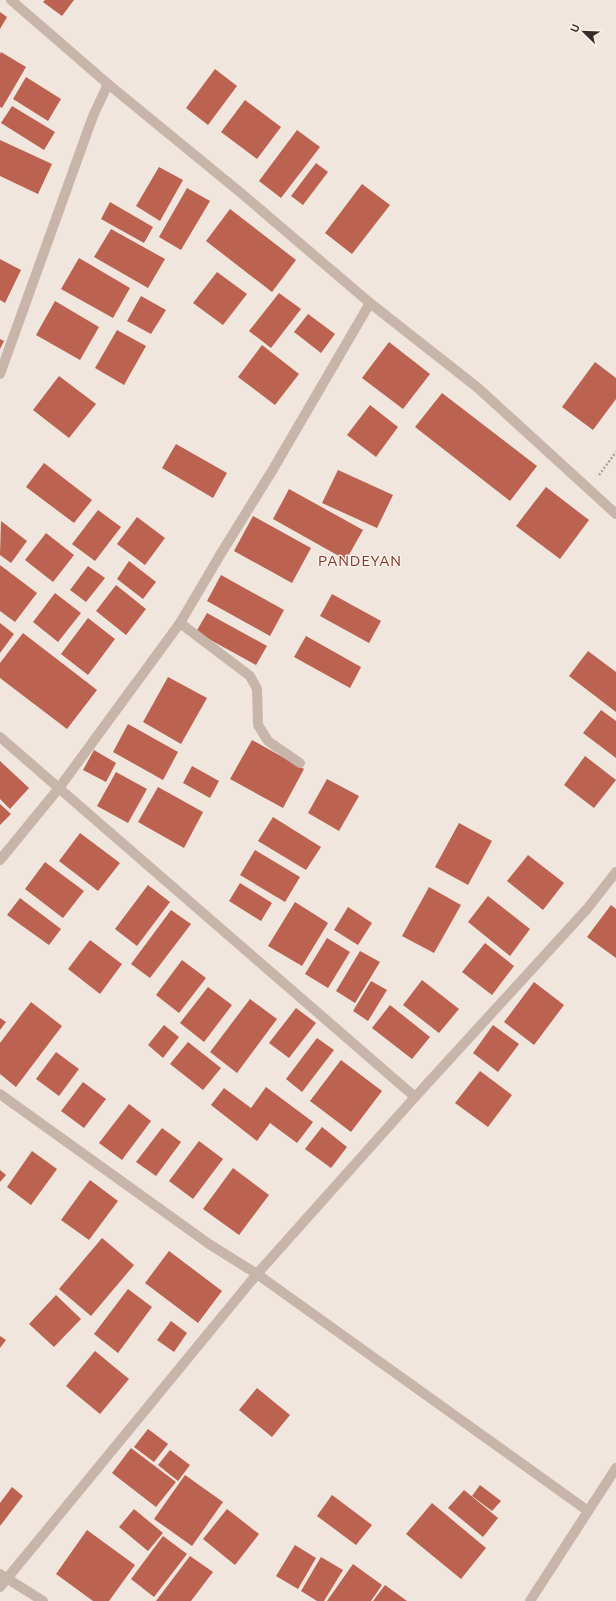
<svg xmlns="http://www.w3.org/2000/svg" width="616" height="1601" font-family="Ubuntu,sans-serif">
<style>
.building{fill:#bb6250}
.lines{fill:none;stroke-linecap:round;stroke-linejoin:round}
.path{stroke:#b39f95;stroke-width:2.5;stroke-dasharray:2 2;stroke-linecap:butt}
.minor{stroke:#c7b5aa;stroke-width:10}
.tertiary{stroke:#c7b5aa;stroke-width:10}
.labels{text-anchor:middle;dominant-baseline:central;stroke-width:3;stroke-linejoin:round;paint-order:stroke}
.quarter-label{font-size:15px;letter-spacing:1px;fill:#7d3729;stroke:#f8f0e9}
</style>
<rect width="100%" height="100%" fill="#f0e6dd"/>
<g class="building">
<path d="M45,0h29l-12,16 -19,-14z"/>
<path d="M0,12l7,5 -7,12z"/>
<path d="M1,52l25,15 -24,41 -2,-1v-53z"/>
<path d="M215,69l22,17 -29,39 -22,-17z"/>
<path d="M26,77l35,22 -13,22 -35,-22z"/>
<path d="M245,100l36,27 -24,32 -36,-27z"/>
<path d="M12,106l43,26 -11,18 -43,-27z"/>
<path d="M297,130l23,17 -39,51 -22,-17z"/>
<path d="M0,140l52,24 -14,30 -38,-18z"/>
<path d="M316,163l12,9 -25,33 -12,-9z"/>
<path d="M159,167l24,13 -23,41 -24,-15z"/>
<path d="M362,184l28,21 -38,49 -27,-21z"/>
<path d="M187,188l23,13 -29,49 -22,-13z"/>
<path d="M110,202l43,25 -9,16 -43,-24z"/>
<path d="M230,209l66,51 -24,32 -66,-51z"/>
<path d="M111,229l54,30 -17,29 -54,-31z"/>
<path d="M79,258l51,30 -17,30 -52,-29z"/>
<path d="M0,259l21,11 -16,33 -5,-3z"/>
<path d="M217,272l30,22 -24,31 -30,-22z"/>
<path d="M279,293l22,16 -30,39 -22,-17z"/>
<path d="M141,296l25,14 -15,24 -24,-13z"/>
<path d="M55,301l44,26 -19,33 -44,-25z"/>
<path d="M308,314l27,20 -14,19 -27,-21z"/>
<path d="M117,330l29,16 -22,39 -29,-17z"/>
<path d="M0,339l4,2 -4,8z"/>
<path d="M389,342l41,32 -27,35 -41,-31z"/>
<path d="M262,345l37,29 -24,31 -37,-28z"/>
<path d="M595,362l21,16v21l-23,31 -31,-23z"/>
<path d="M59,376l37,28 -27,34 -36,-28z"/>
<path d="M442,393l95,73 -27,35 -95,-74z"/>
<path d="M370,405l28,22 -22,30 -29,-22z"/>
<path d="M176,444l51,29 -14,25 -51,-30z"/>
<path d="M44,463l48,37 -18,23 -48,-36z"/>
<path d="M338,470l55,25 -16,33 -55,-25z"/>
<path d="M546,487l43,33 -29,39 -44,-33z"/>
<path d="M289,489l74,41 -17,30 -73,-41z"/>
<path d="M98,510l23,17 -26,34 -23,-17z"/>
<path d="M253,516l58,32 -19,35 -58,-32z"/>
<path d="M137,517l28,21 -20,27 -28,-21z"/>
<path d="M1,521l26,20 -16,22 -11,-8z"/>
<path d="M46,533l28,22 -21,27 -28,-22z"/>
<path d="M129,561l27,21 -13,17 -26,-20z"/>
<path d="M0,565l37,28 -22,29 -15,-11z"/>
<path d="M88,566l17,12 -19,24 -16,-12z"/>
<path d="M221,575l63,35 -14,26 -63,-35z"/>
<path d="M116,585l30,24 -20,26 -30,-24z"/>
<path d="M55,593l26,20 -23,29 -25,-20z"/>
<path d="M332,594l49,27 -12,22 -49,-27z"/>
<path d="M207,613l60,33 -11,19 -60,-33z"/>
<path d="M88,618l27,21 -27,36 -27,-21z"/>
<path d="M0,623l14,11 -14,19z"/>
<path d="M23,633l74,57 -30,39 -67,-51v-15z"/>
<path d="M306,636l55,31 -11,21 -56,-31z"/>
<path d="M588,651l28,21v40l-47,-36z"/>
<path d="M168,677l39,21 -26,46 -38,-22z"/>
<path d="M601,710l15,11v37l-33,-25z"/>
<path d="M128,724l50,28 -15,28 -50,-28z"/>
<path d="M252,740l52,29 -21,39 -53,-29z"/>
<path d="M94,750l22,13 -10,19 -23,-12z"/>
<path d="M585,756l31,24 -22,28 -30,-23z"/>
<path d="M0,761l29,27 -19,21 -10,-10z"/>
<path d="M192,766l27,15 -9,17 -27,-15z"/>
<path d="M116,772l31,17 -19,34 -31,-17z"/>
<path d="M327,779l32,17 -20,35 -31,-18z"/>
<path d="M158,787l45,25 -19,36 -46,-26z"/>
<path d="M0,804l11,10 -11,11z"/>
<path d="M273,817l48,30 -15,23 -48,-29z"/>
<path d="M459,823l33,18 -24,44 -33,-18z"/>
<path d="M80,833l40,30 -22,28 -39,-30z"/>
<path d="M255,850l45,27 -15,25 -45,-27z"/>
<path d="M528,855l36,28 -21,27 -36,-29z"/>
<path d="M45,862l39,29 -21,27 -38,-29z"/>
<path d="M240,883l32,20 -11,18 -32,-20z"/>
<path d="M148,885l22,17 -33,44 -22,-17z"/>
<path d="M429,887l32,18 -27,48 -32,-17z"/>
<path d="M488,896l42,33 -20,27 -42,-34z"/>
<path d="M20,898l41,31 -12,16 -42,-30z"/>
<path d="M295,902l33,21 -26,43 -34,-20z"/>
<path d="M611,905l5,4v49l-29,-21z"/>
<path d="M348,907l24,16 -14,22 -24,-15z"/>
<path d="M171,910l20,14 -41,54 -19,-14z"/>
<path d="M327,938l23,14 -22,36 -23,-14z"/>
<path d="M90,940l32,24 -22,30 -32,-25z"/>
<path d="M485,943l29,23 -22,29 -30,-23z"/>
<path d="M360,951l20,11 -25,41 -19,-12z"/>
<path d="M182,960l24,18 -27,35 -23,-18z"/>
<path d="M422,980l37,29 -20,24 -36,-28z"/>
<path d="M371,981l16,9 -19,31 -15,-10z"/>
<path d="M534,982l30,23 -30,40 -30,-23z"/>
<path d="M208,987l24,18 -28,37 -24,-19z"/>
<path d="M250,999l27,20 -40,54 -27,-21z"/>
<path d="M31,1002l31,24 -46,61 -16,-13v-31z"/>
<path d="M390,1005l40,32 -18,22 -40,-31z"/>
<path d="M296,1008l20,15 -27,35 -20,-15z"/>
<path d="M0,1018l6,4 -6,8z"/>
<path d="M164,1025l15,12 -16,21 -15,-13z"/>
<path d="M493,1025l26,19 -21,28 -25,-19z"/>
<path d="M317,1038l17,12 -32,42 -16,-13z"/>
<path d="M188,1042l33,26 -18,22 -33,-26z"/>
<path d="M56,1052l23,17 -20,27 -23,-17z"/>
<path d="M341,1060l41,31 -31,41 -41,-31z"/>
<path d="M480,1071l32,24 -24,32 -33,-24z"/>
<path d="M83,1082l23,17 -22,29 -23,-17z"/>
<path d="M266,1087l47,35 -16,21 -27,-20 -13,18 -46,-36 13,-17 27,20z"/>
<path d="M129,1104l22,17 -29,39 -23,-17z"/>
<path d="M322,1127l25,20 -16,21 -26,-19z"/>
<path d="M162,1128l19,14 -25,34 -20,-14z"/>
<path d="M199,1141l24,18 -30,40 -24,-18z"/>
<path d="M32,1151l25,18 -26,36 -24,-18z"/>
<path d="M233,1168l36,27 -30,40 -36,-26z"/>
<path d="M0,1170l6,5 -6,7z"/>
<path d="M90,1180l28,21 -29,39 -28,-20z"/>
<path d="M102,1238l32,27 -43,51 -32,-27z"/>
<path d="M169,1251l53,40 -24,32 -53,-40z"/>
<path d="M128,1289l24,18 -34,46 -24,-19z"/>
<path d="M56,1295l25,24 -27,28 -25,-23z"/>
<path d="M171,1321l16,12 -13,19 -17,-12z"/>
<path d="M0,1336l6,4 -6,8z"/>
<path d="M95,1351l34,28 -29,35 -34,-28z"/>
<path d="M257,1388l33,27 -18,22 -33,-27z"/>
<path d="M148,1429l20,15 -14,18 -20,-15z"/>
<path d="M131,1448l45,34 -20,25 -44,-34z"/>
<path d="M170,1450l20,15 -12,16 -20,-16z"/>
<path d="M185,1475l38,27 -31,44 -38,-27z"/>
<path d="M480,1485l21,16 -9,10 -20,-15z"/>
<path d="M12,1487l11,9 -23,30v-23z"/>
<path d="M464,1490l34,28 -15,19 -35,-29z"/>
<path d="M332,1495l40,30 -16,20 -39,-29z"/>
<path d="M432,1503l54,45 -25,31 -55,-45z"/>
<path d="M134,1509l29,24 -15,18 -29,-24z"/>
<path d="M227,1509l32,25 -24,31 -32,-26z"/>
<path d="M87,1530l48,35 -26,36h-16l-37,-27z"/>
<path d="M163,1536l24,18 -33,43 -23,-18z"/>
<path d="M295,1545l21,13 -18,31 -22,-13z"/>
<path d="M190,1556l23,16 -22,29h-35z"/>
<path d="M321,1557l22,13 -19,31h-7l-16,-10z"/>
<path d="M353,1564l29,21 -11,16h-44z"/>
<path d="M385,1585l22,16h-34z"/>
</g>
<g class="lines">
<path class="path" d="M599,475l17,-23"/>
<g class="minor">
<path d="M0,374l93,-258 15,-32"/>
<path d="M180,623l70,53 7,13 1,36 10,16 32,22"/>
<path d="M0,737l415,360"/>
<path d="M0,860l59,-72 121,-165 40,-68 52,-84 98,-168"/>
<path d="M0,1094l209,150 48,30 331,237"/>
<path d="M0,1574l43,27"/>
<path d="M0,1587l257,-313 158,-177 172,-188 29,-37"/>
<path d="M530,1601l86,-133"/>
</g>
<path class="tertiary" d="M11,0l97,84 133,109 129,110 108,85 138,126"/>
</g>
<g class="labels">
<g class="quarter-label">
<text x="360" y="560">PANDEYAN</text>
</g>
</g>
<g transform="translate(584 32) rotate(293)" stroke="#f8f0e9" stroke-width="3" paint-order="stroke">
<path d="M0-3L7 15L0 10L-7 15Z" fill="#352c29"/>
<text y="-6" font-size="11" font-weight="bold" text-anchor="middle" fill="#352c29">U</text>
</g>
</svg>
